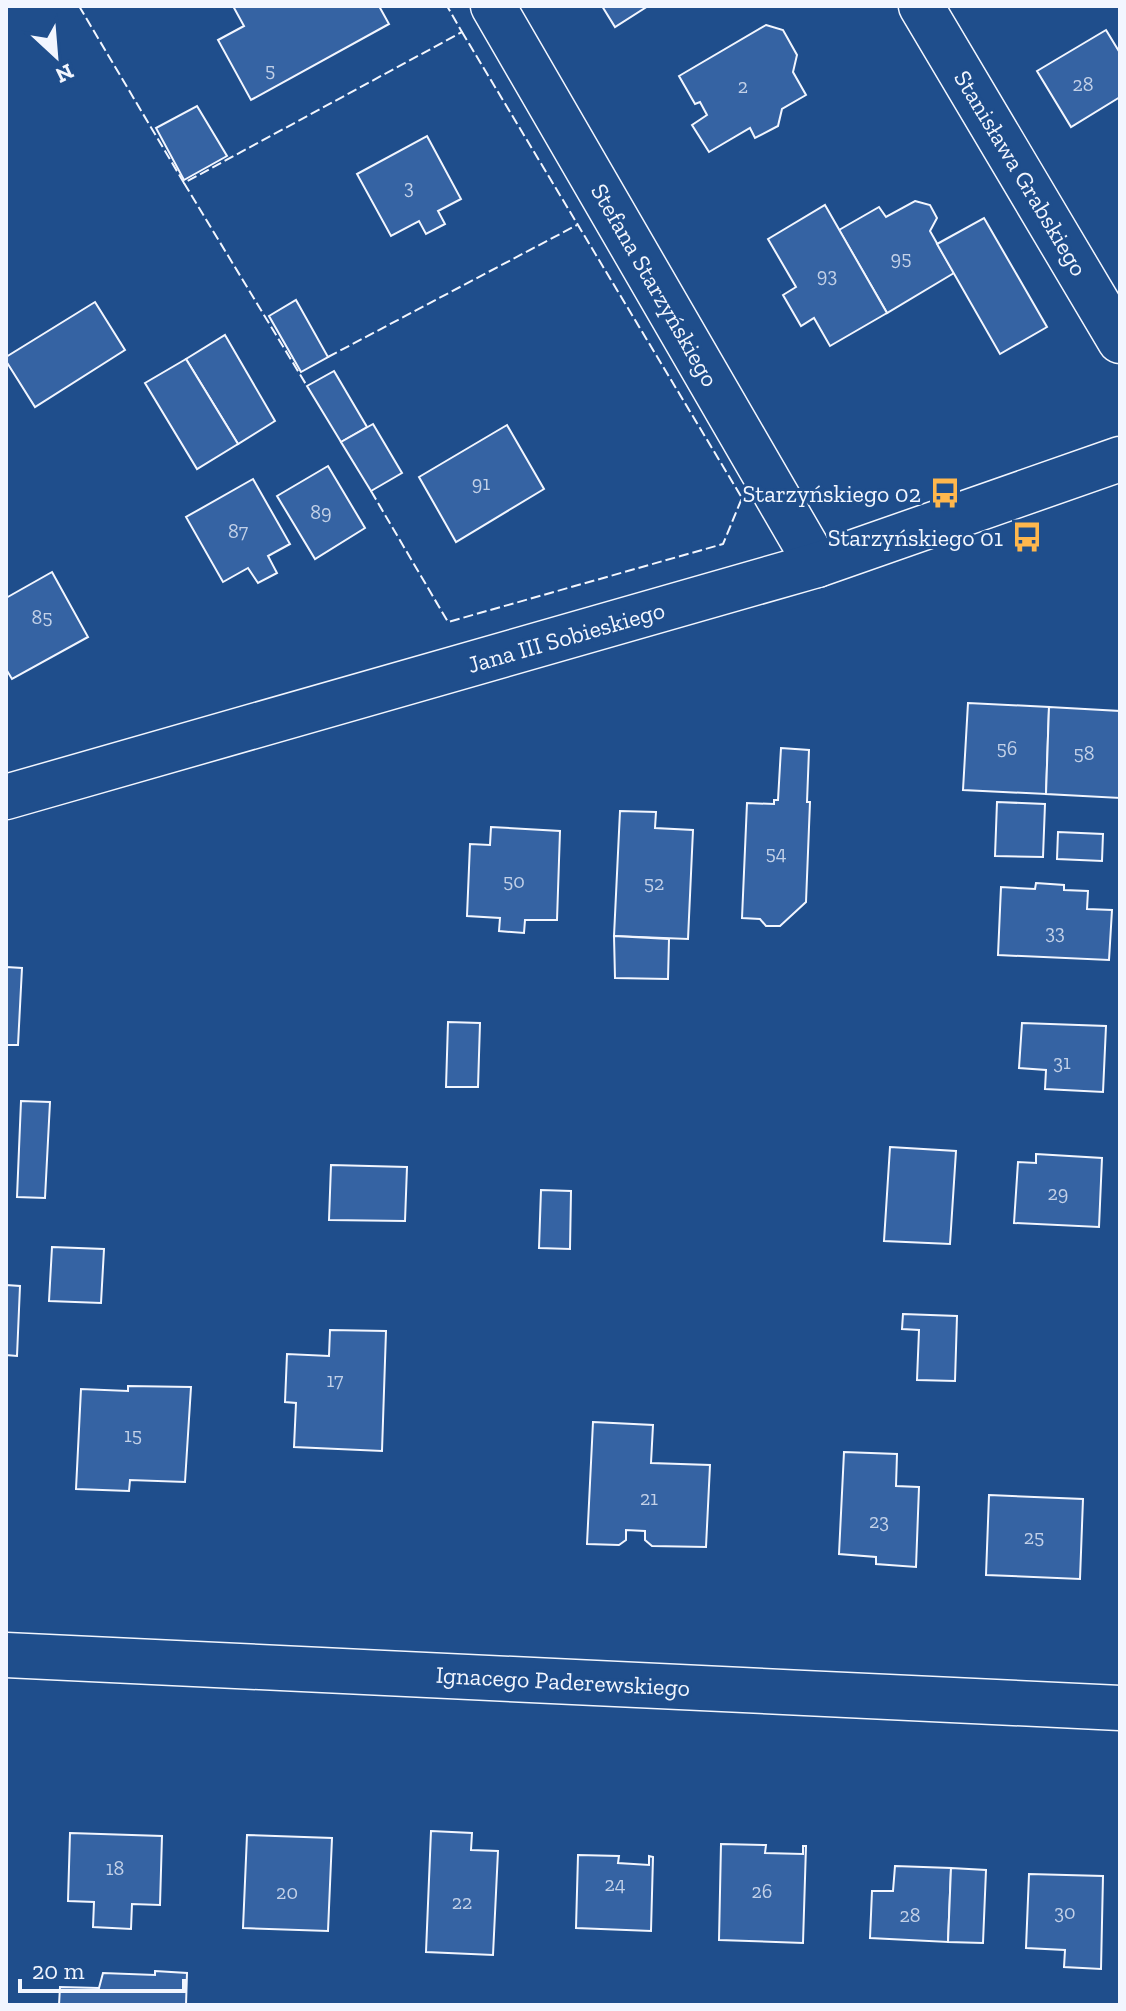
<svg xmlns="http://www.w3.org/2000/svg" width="1126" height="2011" font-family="'Zilla Slab',serif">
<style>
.building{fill:#3563a3;stroke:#f2f6ff;stroke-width:2}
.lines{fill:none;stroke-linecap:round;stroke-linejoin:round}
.street-casing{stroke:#f2f6ff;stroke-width:47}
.street{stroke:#1f4e8c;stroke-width:44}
.fence{stroke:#f2f6ff;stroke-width:2;stroke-dasharray:10 4;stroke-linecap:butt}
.labels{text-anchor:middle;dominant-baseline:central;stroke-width:6;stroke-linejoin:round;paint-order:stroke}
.number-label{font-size:20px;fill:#c3d1e8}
.street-label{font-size:24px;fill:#f2f6ff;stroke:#1f4e8c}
.poi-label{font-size:24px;fill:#f2f6ff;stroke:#1f4e8c;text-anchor:end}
</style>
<rect width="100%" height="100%" fill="#1f4e8c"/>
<g class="building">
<path d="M233,6h146l10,18 -138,76 -33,-60 26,-14z"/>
<path d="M602,6h46l-33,21z"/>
<path d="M766,25l17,5 14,25 -4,17 13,23 -24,14 -4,17 -23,12 -5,-10 -41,24 -17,-27 15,-10 -7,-13 -5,2 -16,-28z"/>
<path d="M1106,30l14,23v44l-49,30 -34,-56z"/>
<path d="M197,106l30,50 -43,24 -28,-52z"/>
<path d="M427,136l34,63 -23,12 7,13 -19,10 -7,-13 -28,15 -34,-62z"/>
<path d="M915,201l15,4 7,13 -7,13 24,42 -67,40 -48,-83 40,-23 7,10z"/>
<path d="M825,205l62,108 -57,33 -16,-28 -13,8 -18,-31 13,-8 -28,-48z"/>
<path d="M984,218l63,109 -47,27 -63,-110z"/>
<path d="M296,300l32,57 -27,15 -32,-56z"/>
<path d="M95,302l30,48 -90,57 -29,-46v-4z"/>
<path d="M225,335l50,86 -37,23 -52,-85z"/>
<path d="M186,359l52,85 -41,25 -52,-86z"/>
<path d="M334,371l33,56 -26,15 -34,-56z"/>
<path d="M373,424l29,49 -31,18 -30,-49z"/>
<path d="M507,425l37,64 -88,53 -37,-65z"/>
<path d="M328,466l37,62 -50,31 -38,-63z"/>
<path d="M253,479l37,65 -22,12 9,17 -19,10 -10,-15 -25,14 -37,-65z"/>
<path d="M52,572l36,65 -76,42 -6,-10v-71z"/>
<path d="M968,703l81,4 -3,87 -83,-4z"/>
<path d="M1049,707l71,4v87l-74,-4z"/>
<path d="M781,748l28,2 -2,52h3l-4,100 -26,24h-14l-6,-7 -18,-1 5,-115 27,1v-4h4z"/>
<path d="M997,802l48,2 -2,53 -48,-1z"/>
<path d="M620,811l36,1 -1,16 38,2 -5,109 -74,-3z"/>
<path d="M491,827l69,4 -3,89h-32l-1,13 -25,-2 1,-13 -33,-2 3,-72 20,1z"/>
<path d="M1058,832l45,2 -1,27 -45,-2z"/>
<path d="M1036,883l28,2v5l24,1 -1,18 25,1 -3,50 -111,-5 3,-68 34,2z"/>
<path d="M614,936l55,3 -1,40 -53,-1z"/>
<path d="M6,967l16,1 -4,77h-12z"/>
<path d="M448,1022l32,1 -2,64h-32z"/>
<path d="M1022,1023l84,3 -3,66 -58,-3 1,-19 -27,-2z"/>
<path d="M21,1101l29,1 -5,96 -28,-1z"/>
<path d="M890,1147l66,4 -6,93 -66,-3z"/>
<path d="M1036,1154l66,4 -3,69 -85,-4 4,-61 18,1z"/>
<path d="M331,1165l76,2 -2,54 -76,-1z"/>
<path d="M541,1190l30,1 -1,58 -31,-1z"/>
<path d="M52,1247l52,2 -3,54 -52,-2z"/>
<path d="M6,1285l14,1 -3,70 -11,-1z"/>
<path d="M903,1314l54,2 -2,65 -38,-1 2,-50 -17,-1z"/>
<path d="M330,1330l56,1 -4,120 -88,-4 2,-44 -11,-1 2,-48 42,2z"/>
<path d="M128,1386l63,1 -6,95 -55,-2 -1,11 -53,-2 5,-100 47,2z"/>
<path d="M593,1422l60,3 -2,38 59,2 -4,82 -54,-1 -7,-6v-9l-19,-1v10l-7,5 -32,-1z"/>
<path d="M844,1452l53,2 -1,32 23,1 -3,80 -40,-3v-7l-37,-3z"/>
<path d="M989,1495l94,4 -3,80 -94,-4z"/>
<path d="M431,1831l41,2 -1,17 27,1 -5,104 -67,-3z"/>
<path d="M70,1833l92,3 -2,69 -28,-1 -1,25 -38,-2 1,-25 -26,-1z"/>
<path d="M247,1835l85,3 -4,93 -85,-3z"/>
<path d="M721,1844l45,1 -1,8 38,1v-8h3l-3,97 -84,-3z"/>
<path d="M578,1855l41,1 -1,7 31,2v-9l4,1 -2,74 -75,-3z"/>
<path d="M895,1866l56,2 -3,74 -78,-4 2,-47h21z"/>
<path d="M951,1868l35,2 -3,73 -35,-1z"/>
<path d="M1029,1874l74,2 -2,93 -37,-2 1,-17 -39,-2z"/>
<path d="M155,1971l32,2 -1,32h-127l1,-18 39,1 4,-15 52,2z"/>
</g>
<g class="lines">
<g class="street-casing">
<g id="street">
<path d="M493,6l324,559"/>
<path d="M921,6l199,335"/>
<path d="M6,797l811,-232 303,-106"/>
<path d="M6,1655l1114,53"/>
</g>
</g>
<use href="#street" class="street"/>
<g class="fence">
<path d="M79,6l105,177 278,-151 -15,-26"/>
<path d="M184,183l123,203"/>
<path d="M328,357l249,-132"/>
<path d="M371,491l77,131 275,-78 19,-46 -280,-466"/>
</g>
</g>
<defs>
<g id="bus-bare" transform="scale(2.4)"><path d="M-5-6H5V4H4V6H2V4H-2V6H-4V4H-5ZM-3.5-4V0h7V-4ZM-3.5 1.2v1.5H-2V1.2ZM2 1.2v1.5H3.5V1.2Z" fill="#ffb74d" stroke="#1f4e8c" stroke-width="2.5" paint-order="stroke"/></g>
</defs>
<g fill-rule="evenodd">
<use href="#bus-bare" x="945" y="493"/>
<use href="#bus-bare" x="1027" y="537"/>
</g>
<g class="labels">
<g class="number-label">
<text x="270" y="70">5</text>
<text x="1083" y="84">28</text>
<text x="743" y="86">2</text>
<text x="409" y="187">3</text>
<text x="901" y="258">95</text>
<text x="827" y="275">93</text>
<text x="481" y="483">91</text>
<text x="321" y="512">89</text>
<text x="238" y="531">87</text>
<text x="42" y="617">85</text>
<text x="1007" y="748">56</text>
<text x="1084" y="753">58</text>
<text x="776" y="853">54</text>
<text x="514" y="881">50</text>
<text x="654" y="883">52</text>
<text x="1055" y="932">33</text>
<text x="1062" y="1062">31</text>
<text x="1058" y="1193">29</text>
<text x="335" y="1380">17</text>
<text x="133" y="1435">15</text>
<text x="649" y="1498">21</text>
<text x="879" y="1521">23</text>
<text x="1034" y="1537">25</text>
<text x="115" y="1868">18</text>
<text x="615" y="1884">24</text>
<text x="762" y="1891">26</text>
<text x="287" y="1892">20</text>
<text x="462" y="1902">22</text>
<text x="1065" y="1912">30</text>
<text x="910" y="1915">28</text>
</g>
<g class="street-label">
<text transform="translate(1021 173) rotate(59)">Stanisława Grabskiego</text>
<text transform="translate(655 285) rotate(60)">Stefana Starzyńskiego</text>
<text transform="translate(566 637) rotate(-16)">Jana III Sobieskiego</text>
<text transform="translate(563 1681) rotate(3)">Ignacego Paderewskiego</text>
</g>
<g class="poi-label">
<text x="921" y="493">Starzyńskiego 02</text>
<text x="1003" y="537">Starzyńskiego 01</text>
</g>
</g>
<rect width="1126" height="2011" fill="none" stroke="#f2f6ff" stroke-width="16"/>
<g transform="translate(56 56) rotate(154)" stroke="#1f4e8c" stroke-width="6" paint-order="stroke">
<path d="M0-6L14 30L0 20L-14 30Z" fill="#f2f6ff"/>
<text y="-12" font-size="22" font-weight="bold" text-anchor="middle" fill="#f2f6ff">N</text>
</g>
<path d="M20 1979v12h164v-12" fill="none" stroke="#f2f6ff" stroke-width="4"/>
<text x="32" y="1979" font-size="24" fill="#f2f6ff" stroke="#1f4e8c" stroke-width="6" paint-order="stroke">20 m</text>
</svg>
